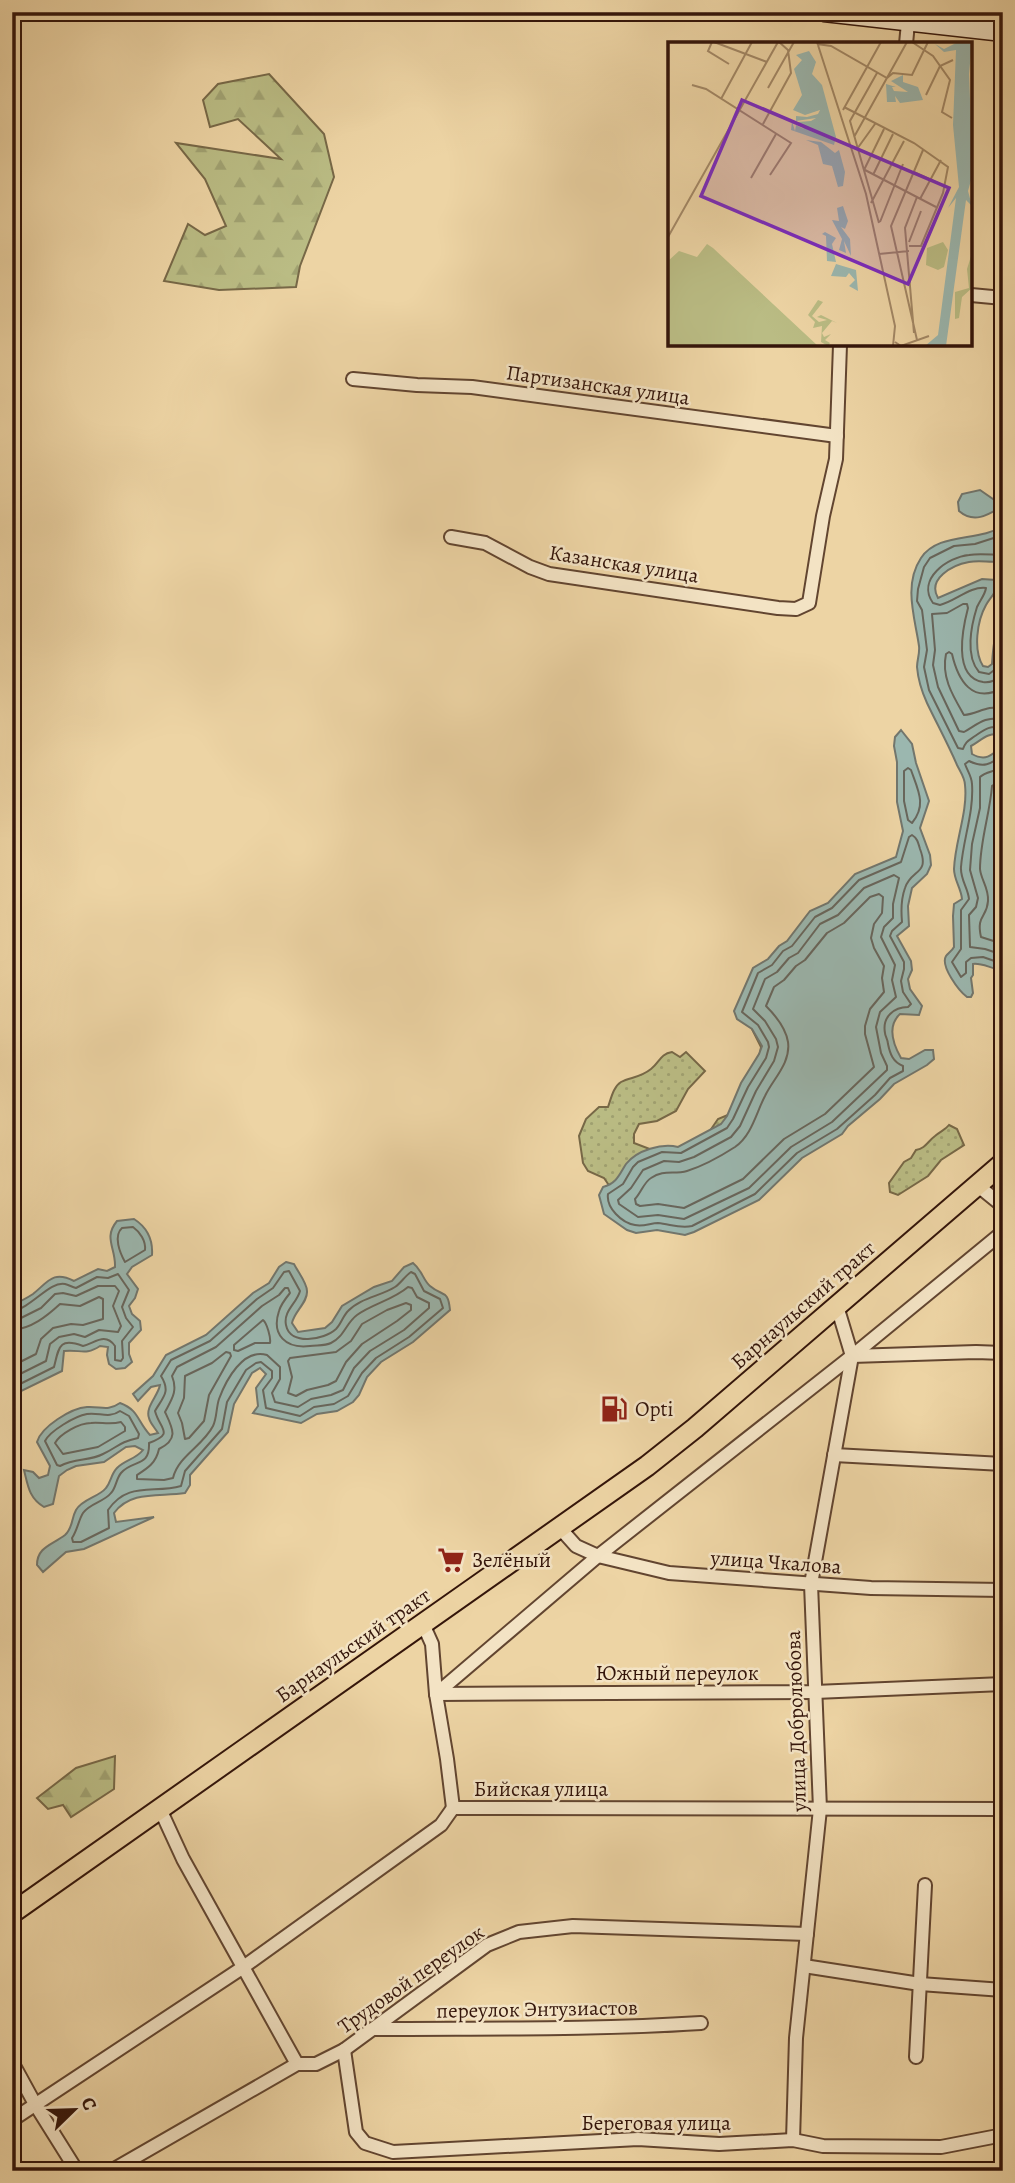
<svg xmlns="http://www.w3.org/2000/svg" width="1015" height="2183" font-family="Alegreya,serif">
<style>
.grass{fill:url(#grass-dots);stroke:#776847;stroke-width:2}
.forest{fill:url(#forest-firs);stroke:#776847;stroke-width:2}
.water{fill:#9bb7af;stroke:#72766d;stroke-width:2}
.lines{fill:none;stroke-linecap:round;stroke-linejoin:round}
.shore{stroke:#68665c;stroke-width:2}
.street-casing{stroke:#624530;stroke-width:16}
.secondary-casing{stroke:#34150a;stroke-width:21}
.primary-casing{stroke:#34150a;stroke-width:23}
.street{stroke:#f3e3c4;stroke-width:12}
.secondary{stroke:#f3e3c4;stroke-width:18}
.primary{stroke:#edd4a4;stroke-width:19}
.labels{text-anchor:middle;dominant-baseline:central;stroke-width:5;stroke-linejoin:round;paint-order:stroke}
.street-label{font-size:21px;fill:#34150a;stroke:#f3e3c4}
.poi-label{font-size:21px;fill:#34150a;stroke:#f3e3c4;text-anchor:start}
.inset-road{fill:none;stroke:#a38866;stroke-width:2}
.view{fill:#7b2cbf;fill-opacity:0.15;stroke:#7b2cbf;stroke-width:3.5}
.inset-edge{fill:none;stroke:#34150a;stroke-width:3.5}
</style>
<defs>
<pattern id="grass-dots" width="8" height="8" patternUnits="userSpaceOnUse" patternTransform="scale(1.75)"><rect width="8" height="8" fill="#babc84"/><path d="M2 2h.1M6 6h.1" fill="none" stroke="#a0a171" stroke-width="1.8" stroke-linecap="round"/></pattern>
<pattern id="forest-firs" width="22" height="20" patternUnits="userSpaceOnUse" patternTransform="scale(1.75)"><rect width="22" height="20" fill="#babc84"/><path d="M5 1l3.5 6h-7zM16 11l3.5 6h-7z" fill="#a0a171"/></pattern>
</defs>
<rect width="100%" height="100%" fill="#edd4a4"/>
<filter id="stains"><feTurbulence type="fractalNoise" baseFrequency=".00286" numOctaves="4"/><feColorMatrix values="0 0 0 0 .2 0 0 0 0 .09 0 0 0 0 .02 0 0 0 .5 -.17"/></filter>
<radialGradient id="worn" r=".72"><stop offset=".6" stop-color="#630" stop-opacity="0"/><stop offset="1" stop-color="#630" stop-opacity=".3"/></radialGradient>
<g class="grass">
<path d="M752,1029l93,16 -226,155 -15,-22 -16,-7 -5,-8 -4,-27 7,-17 13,-12h9c3,-8 5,-20 13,-25 9,-5 19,-4 30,-13 9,-7 9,-15 21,-17l8,5 6,-5 19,19 -17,18 -12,22 -19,10 -18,3 -5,10v9l26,10 43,-12 15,-22 17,-7 25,-58 1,-7z"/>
<path d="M949,1125l8,4 7,16 -23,15 -13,16 -30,19 -8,-3 -1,-9 15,-21 7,-4 5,-8c10,-2 11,-8 19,-14 6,-5 10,-6 14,-11z"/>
</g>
<g class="forest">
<path d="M269,74l55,60 10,43 -34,89 -4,21 -77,3 -55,-9 24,-57 17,11 21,-9 -21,-47 -29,-36 105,16 -43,-40 -28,8 -7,-27 15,-16z"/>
<path d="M115,1756l-1,33 -43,28 -8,-12 -15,4 -11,-11 39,-30z"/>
</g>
<g class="water">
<path d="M980,490l23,16c-15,9 -29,18 -44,5l-1,-9 4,-8z"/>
<path d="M1003,526v35c-11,2 -23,-1 -34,1 -17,3 -42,17 -31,36l44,-19 14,1c3,11 -5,16 -10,25 -9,16 -13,45 -3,61l5,1 4,-3c1,-15 2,-32 11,-44v123l-2,-8c-14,-3 -19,5 -30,11l1,8c14,8 20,1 31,-9v228c-5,-4 -23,-10 -30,-9v11l-2,3 2,15 -2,4h-4c-8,-6 -27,-31 -21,-41 2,-3 6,-5 8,-9l-1,-31 1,-12 8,-5c-1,-11 -8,-19 -8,-30 1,-28 14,-57 11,-84 0,-7 -5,-14 -8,-20 -9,-21 -20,-41 -30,-62 -5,-11 -9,-24 -10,-36 0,-7 3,-14 2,-21 -4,-28 -16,-61 2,-88 17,-26 58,-16 82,-32z"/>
<path d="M901,730l11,14 4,19 13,38 -9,27 10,27 1,10 -4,9 -15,14 -4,18 1,20 -12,10 14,25 1,9 -4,9 2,10 12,17 -3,9 -19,-1c-13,12 -7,30 1,44l8,1 16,-9h8l1,9 -7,6 -33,19 -14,15 -32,27 -6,8 -40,24 -43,42 -65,32 -9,3 -28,-5 -21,3 -9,-3 -23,-16 -5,-19 4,-8c14,-4 16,-12 23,-23 11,-14 36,-21 52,-17l43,-23 6,-8 14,-33 18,-29 3,-8 -10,-17 -15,-10 -3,-8 19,-43 15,-9 11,-13 8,-5 23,-30 18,-8 27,-29 41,-17 7,-26 -6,-29v-40l-3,-16 1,-9z"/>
<path d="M134,1219c14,9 19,21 18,36l-20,12 -5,7 11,15 -3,9 -6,8 3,8 8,7 1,9 -12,13v11l3,8 -7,6 -9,1 -7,-5 -2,-9 1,-8 -8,-1c-15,10 -20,3 -36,5l-2,20 -41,20 -9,12v-98c7,-3 15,-7 21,-11 15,-12 20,-24 41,-13l24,-12 9,2 8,-4c1,-19 -12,-29 2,-46z"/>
<path d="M286,1262l8,2c4,8 13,19 13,27 1,11 -13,21 -15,32l6,9 27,-4 7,-6 10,-16 32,-19 18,-6 12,-14 9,-4c9,7 10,17 17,23 13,11 18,3 20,24l-37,32 -32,20 -14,15 -8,18 -6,7 -16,9 -20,3 -16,9 -48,-10 5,-7 -2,-18 10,-14 -6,-6 -8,5 -18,31 -6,28 -38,43v10l-5,8c-25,4 -54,-3 -71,20l2,9 38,-5 -70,32 -18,3 -23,20 -6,-7c0,-18 15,-20 28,-30 8,-7 6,-16 11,-25 6,-11 23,-13 30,-22 5,-6 5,-14 11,-20 8,-8 19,-9 26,-18l-8,-4 -9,1 -22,15 -28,4 -9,4 -8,6 -6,28 -9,3c-15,-9 -16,-21 -20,-37l9,2 6,6 9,-3 2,-9 -13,-24c4,-15 34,-34 50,-35 14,-1 20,5 33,-4 19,7 17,18 30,32l8,-2c-3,-5 -8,-10 -9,-15 -4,-11 9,-22 11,-33l-9,2 -13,14 -5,-7 20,-18 13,-21 40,-20 47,-42 16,-10 10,-16z"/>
</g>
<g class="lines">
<g class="shore">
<path d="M1003,535l-28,9 -21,2 -24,12 -6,9 -6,22 -1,12 5,9 5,40 -3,17 5,23 29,58 5,1c3,-8 5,-8 12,-13 10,-7 15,-11 28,-8"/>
<path d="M1003,555c-11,0 -23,-2 -34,0 -21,2 -53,24 -36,48l7,2c16,-4 30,-19 46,-17 -1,7 -6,12 -9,19 -6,19 -12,49 2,65l10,2 8,-6 6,-30"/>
<path d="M1003,675c-7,5 -12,8 -20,7 -31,-5 -20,-55 -15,-74l-1,-4h-4l-16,9 -15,1 3,36 -2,15 5,22 21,44 5,1c14,-8 21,-16 39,-13"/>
<path d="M1003,688c-31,17 -45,-8 -51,-34l-3,-2 -3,2c-5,23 7,42 18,61 14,-1 22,-10 39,-7"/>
<path d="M1003,754c-12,11 -20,14 -34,7l-4,3c2,6 7,13 7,20 2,28 -9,56 -11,83 -1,12 7,21 8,32l-8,11v39l-9,13 9,15 5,-4v-11l5,-4 12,-1 20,7"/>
<path d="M1003,766c-7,6 -17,5 -23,11v31l-8,36 -2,26 8,28 -2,9 -7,8 1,32 15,2 18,6"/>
<path d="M908,768l3,2c7,20 16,35 1,53l-4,-3 -4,-19v-30z"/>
<path d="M1003,780l-11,6c-2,27 -12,55 -12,83 1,11 9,19 8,32 -1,17 -12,14 -7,36l22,7"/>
<path d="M912,835c5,3 6,7 8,14 10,26 -9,20 -15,39 -4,11 -4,23 -3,34l-10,9 -2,5 14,26v7l-3,12 2,11 8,12 -3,3c-14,0 -26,10 -23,26 0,3 3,7 3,11 2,10 5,18 15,22v5l-13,7 -15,17 -38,34 -40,24 -42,41 -63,32c-12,3 -22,-2 -34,-3 -7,0 -15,4 -23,2 -13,-2 -29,-17 -27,-31l15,-10 10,-17 5,-5 24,-10 19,1 46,-25 6,-9 15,-32 18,-29 3,-11 -1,-5 -10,-17 -16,-13 16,-39 14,-8 11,-14 9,-5 23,-29 17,-9 27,-28 42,-18 8,-25z"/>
<path d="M894,875l5,3 -6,26v14l-9,9 -3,10 14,28 -3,15 4,17 -16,15 -4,15 5,26 6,13v4l-55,52 -41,25 -42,41 -65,31 -26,-4 -20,2 -19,-13 -1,-4 13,-12 12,-18 21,-9 15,1 15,-5 37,-20 9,-11 16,-35 18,-30 4,-14 -2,-8 -11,-18 -12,-12 12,-30 12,-7 12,-14 9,-5 22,-29 18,-9 26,-27z"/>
<path d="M879,894l4,3 -1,16 -8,11 -3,14 3,10 10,18 -2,12 2,14 -14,17 -5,17v8l9,33 -49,47 -41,25 -41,40 -59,29 -26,-4 -18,2 -4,-2 -1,-5c6,-6 9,-17 16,-21 13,-9 23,-3 36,-7 16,-5 34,-15 48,-24 17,-12 21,-34 30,-51 8,-17 26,-33 23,-54 -2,-13 -13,-27 -22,-36l8,-19 10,-7 12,-14 9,-6 22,-27 17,-10 26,-26z"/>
<path d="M133,1227c7,5 13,14 12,23l-20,12c-5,-9 -12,-26 -3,-34z"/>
<path d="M289,1271l11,20c-3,12 -17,20 -14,34 4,21 38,15 50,4 5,-5 7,-13 12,-18 12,-13 33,-15 47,-24 6,-4 10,-11 16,-15l4,2 9,17 16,8 3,9 -34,29 -33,21 -14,15 -14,23 -14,8 -20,3 -14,9 -34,-8 -3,-18 9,-12v-7l-11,-9 -5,1 -10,7 -19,32 -5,27 -37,42 -4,15c-28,8 -53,-5 -73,24l1,18 -28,14h-8l-1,-4c5,-7 7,-19 11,-25 7,-10 21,-11 28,-20 5,-5 5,-14 10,-20 12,-14 29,-5 28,-30 26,-10 11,-13 6,-32 8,-14 16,-19 6,-35l10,-16 39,-19 47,-42 16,-11 11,-16z"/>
<path d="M408,1287l4,1 5,9 12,6v5l-25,22 -34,21 -16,17 -11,22 -12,5 -20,4 -13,8 -23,-5 -3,-9 8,-14v-12l-13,-12c-24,-7 -41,25 -48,44 -3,9 -2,19 -6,27 -10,20 -35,30 -40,52l-9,2 -27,-1v-4c11,-7 19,-12 22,-26 20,-10 14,-20 6,-37 7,-13 13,-21 7,-36l5,-9 39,-20 46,-41 17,-11 6,-7h3l2,5c-4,5 -9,11 -11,18 -8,24 7,38 31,35 7,-1 15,0 21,-3 13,-6 15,-20 26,-28 15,-11 36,-15 51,-28z"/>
<path d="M406,1303l5,2v5l-14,11 -35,23 -16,18 -10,19 -8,4 -21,5 -11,6 -8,-3 4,-16 -4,-16 2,-3 46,-6 15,-11 11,-17 25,-14z"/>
<path d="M12,1311c20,-3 37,-30 53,-27 4,1 7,3 11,4l21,-11 11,1 10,-4 11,16 -7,17 4,11 7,9 -11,14 1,17 -2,3 -6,-1v-14c-10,-14 -20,-3 -32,0 -24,-9 -24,1 -29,21l-36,18 -6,6"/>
<path d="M12,1320l9,-2 20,-10 14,-14 8,-1 13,3 22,-10h17l4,5 -6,15 8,20 -3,6 -19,-2 -14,7 -11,-3 -15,3 -9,7 -4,17 -34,17"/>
<path d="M263,1320c4,3 8,18 7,23h-15l-17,8 -4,-1v-5z"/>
<path d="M12,1330c19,-1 35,-14 48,-26l20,2 19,-9 4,2v20l-20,6 -12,-1 -18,4 -12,11 -5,15 -24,12"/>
<path d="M226,1352l4,1 1,3 -22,39 -5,26 -15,17 -4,1 -3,-16 -4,-10 6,-15 1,-22 27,-13z"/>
<path d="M120,1411l9,5 10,18 -1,4c-19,4 -20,9 -35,16 -13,7 -28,4 -43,12l-3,-1 -12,-24c5,-10 30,-25 42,-27 12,-2 22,5 33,-3z"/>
<path d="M121,1422l4,5v4l-27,16 -35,7 -8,-11c5,-9 24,-20 36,-20 10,-1 19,2 30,-1z"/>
</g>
<g class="street-casing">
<g id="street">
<path d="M906,44l3,-32"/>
<path d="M971,295l32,3"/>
<path d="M353,379l64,6 55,2 365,49"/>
<path d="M451,537l34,6 45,24 19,7 229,34 18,1 13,-6 14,-87 13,-57 4,-114"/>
<path d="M977,1185l26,21"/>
<path d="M852,1356l124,-4 27,1"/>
<path d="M834,1455l169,9"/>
<path d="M559,1527l17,19 22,10 71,17 202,15 132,2"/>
<path d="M423,1624l9,20 4,50 11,65 6,49"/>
<path d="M436,1694l162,-138 254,-200 151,-124"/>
<path d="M436,1694l379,-2 188,-8"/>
<path d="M160,1809l23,50 114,205"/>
<path d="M804,1966l116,18 83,6"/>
<path d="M374,2029c109,-1 218,1 327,-6"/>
<path d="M344,2050l12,82 9,11 28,9 245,-13 81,5 74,-4 30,6 118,1 62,-12"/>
<path d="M916,2057l9,-172"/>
<path d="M12,2062l23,42 42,67"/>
<path d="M12,2120l230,-152 199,-143 12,-17 550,1"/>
<path d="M793,2140l3,-102 24,-229 -9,-225 41,-228 -15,-50"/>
<path d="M111,2171l186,-107h19l28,-14 143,-105 32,-13 54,-6 234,8"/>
</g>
</g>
<g class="secondary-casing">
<path id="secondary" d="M824,12l179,20"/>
</g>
<g class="primary-casing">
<path id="primary" d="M12,1913l635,-447 48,-38 308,-265"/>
</g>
<use href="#street" class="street"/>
<use href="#secondary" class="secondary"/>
<use href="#primary" class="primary"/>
</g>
<defs>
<g id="fuel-bare" transform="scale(2.1)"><path d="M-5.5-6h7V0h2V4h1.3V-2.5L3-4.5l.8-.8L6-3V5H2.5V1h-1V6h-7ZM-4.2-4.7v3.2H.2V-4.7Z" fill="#8f2418" stroke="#f3e3c4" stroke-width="2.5" paint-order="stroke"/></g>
<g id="supermarket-bare" transform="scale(2.1)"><path d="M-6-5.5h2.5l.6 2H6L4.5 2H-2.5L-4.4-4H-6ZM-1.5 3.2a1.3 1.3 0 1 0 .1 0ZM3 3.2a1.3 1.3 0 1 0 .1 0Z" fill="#8f2418" stroke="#f3e3c4" stroke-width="2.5" paint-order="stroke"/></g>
</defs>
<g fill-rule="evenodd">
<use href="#fuel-bare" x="614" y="1409"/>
<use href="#supermarket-bare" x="451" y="1560"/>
</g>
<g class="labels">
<g class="street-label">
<text transform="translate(598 385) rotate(8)">Партизанская улица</text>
<text transform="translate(624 564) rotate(9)">Казанская улица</text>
<text transform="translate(803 1305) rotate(-41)">Барнаульский тракт</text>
<text transform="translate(776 1562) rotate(4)">улица Чкалова</text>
<text transform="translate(353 1645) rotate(-35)">Барнаульский тракт</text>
<text x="677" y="1673">Южный переулок</text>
<text transform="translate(796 1721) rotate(-92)">улица Добролюбова</text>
<text x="541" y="1789">Бийская улица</text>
<text transform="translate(411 1979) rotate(-35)">Трудовой переулок</text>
<text transform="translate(537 2009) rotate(-1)">переулок Энтузиастов</text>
<text x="656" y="2123">Береговая улица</text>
</g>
<g class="poi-label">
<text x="635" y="1409">Opti</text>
<text x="472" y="1560">Зелёный</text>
</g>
</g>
<g transform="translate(668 42)">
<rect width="304" height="304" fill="#edd4a4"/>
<path d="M150,258l5,2 -11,14 7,6 8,-2 -10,-3 4,-2 16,8 -5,-2 -10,12 2,4 7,-3 -6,6 5,3 -2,3 -7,-4 1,-16 -9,2 2,-6 -7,-7z" fill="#babc84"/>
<path d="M275,200l5,8 -4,17 -6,3 -12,-5 1,-17zM304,211v35l-10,9 -3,21 -4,1v-27l14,-4 -2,-19z" fill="#babc84"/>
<path d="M39,202l6,4 105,98h-150v-85l11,-10 18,6z" fill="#babc84"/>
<path d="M290,0h14l-3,32 4,99 -5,18 4,15 -6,-6 -20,146h-21l13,-11 18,-137 -8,10 11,-21 -6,-62 3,-75 -12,2 -9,-8 9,5zM141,9l7,11 -4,12 10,11 14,52 -2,8 -43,-15 1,-9 3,10 1,-6 8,4 -6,-7 13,-1 5,-3 -20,3v-5l11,1 11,-3 2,-4 -15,5 -12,-5 9,-15 -8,-26 8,-9 -6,-5zM235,33v7l15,5 5,13 -23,3 -5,-7 1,6h-9l-1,-18 10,3h-4l2,4 14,1 -17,-11zM138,98l15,2 14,11 4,-3 6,22 -2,14 -5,1 -6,-21 -9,-2 -5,-19zM175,164l5,15 -3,8 -4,-2 9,12 1,17 -7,-15 2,12 -7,-3 3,-11 -10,-19 7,1 -2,-13zM157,190l11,6 -4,6 4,18 -9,-1 -1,-25 -4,-2zM168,222l20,6 2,21 -9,-5 6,-6 -6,-7 -3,4 -15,-1z" fill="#9bb7af"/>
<path class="inset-road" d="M44,0l-4,9 21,13M46,0l53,20M149,0l49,152 29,132 -2,20M244,0l21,14 17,24 -8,32 10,6M149,2l14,2 56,32 6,-5 19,2 16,-33M209,31l-27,48 29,102M24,43l14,4 85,54 -21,32M100,46l26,-46M258,53l14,-29 13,-6M53,57l31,-57M176,65l70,36 34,24 -5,26 -22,53h-12M175,68l38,-68M95,82l28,-51 -3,-23 -9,-8M186,95l53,-95M189,107l18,-25M196,128l20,-41M197,128l71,37M246,130l30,14M205,133l20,-41M83,136l25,-44M252,157l21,-39M203,161l33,-62M212,180l23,-58M0,195l110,-195M241,200l12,-31M211,212l30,-3M246,291l-9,-105 12,-31M249,298l-26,-114 32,-76M227,300l6,4 28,-10"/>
<path class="view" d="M74,58l207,88 -41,96 -207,-88z"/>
<rect width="304" height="304" class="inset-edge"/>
</g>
<rect width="1015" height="2183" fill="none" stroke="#edd4a4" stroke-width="42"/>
<rect x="14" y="14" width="987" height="2155" fill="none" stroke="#34150a" stroke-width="3.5"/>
<rect x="21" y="21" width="973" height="2141" fill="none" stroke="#34150a" stroke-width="2"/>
<g transform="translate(74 2110) rotate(67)" stroke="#f3e3c4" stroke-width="5" paint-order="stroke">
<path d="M0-5L12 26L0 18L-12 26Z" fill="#34150a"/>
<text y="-10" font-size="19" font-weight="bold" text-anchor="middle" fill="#34150a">С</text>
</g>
<rect width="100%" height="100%" filter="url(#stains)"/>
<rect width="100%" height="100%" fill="url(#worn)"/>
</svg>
